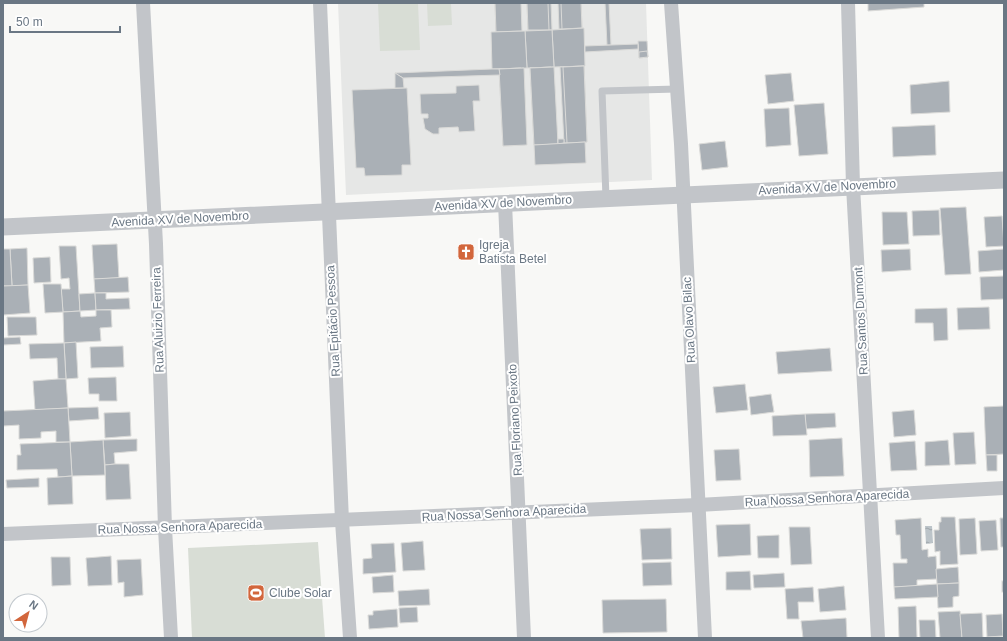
<svg xmlns="http://www.w3.org/2000/svg" width="1007" height="641" font-family="Arial,sans-serif">
<style>
.built{fill:#e6e7e6}
.green{fill:#d8ddd5}
.water{fill:url(#water-ripples)}
.building{fill:#aab0b6;stroke:#dadad8}
.lines{fill:none;stroke-linecap:round;stroke-linejoin:round}
.service{stroke:#c2c5c9;stroke-width:7}
.minor{stroke:#c2c5c9;stroke-width:14}
.tertiary{stroke:#c2c5c9;stroke-width:17}
.labels{text-anchor:middle;dominant-baseline:central;stroke-width:4;stroke-linejoin:round;paint-order:stroke}
.street-label{font-size:12px;fill:#6a7784;stroke:#fff}
.poi-label{font-size:12px;fill:#6a7784;stroke:#fff;text-anchor:start}
</style>
<defs>
<pattern id="water-ripples" width="26" height="14" patternUnits="userSpaceOnUse"><rect width="26" height="14" fill="#bcc4c9"/><path d="M2 4q2-2 4 0t4 0M15 11q2-2 4 0t4 0" fill="none" stroke="#9da4a9"/></pattern>
</defs>
<rect width="100%" height="100%" fill="#f8f8f6"/>
<path class="built" d="M338,3h308l6,177 -306,15z"/>
<g class="green">
<path d="M378,3h40l2,47 -40,1z"/>
<path d="M427,3h24l1,22 -24,1z"/>
<path d="M318,542l7,96h-133l-4,-90z"/>
</g>
<path class="water" d="M925,526h7l1,17 -7,1z"/>
<g class="building">
<path d="M495,3h23l1,28 -23,1z"/>
<path d="M495,3h26l1,28 -26,1z"/>
<path d="M527,3h24l1,27h-24z"/>
<path d="M527,3h21l1,27h-21z"/>
<path d="M558,3h23l1,25 -23,1z"/>
<path d="M561,3h20l1,25 -20,1z"/>
<path d="M605,3h4l2,42h-4z"/>
<path d="M868,3h56v4l-56,4z"/>
<path d="M584,28l1,38 -31,1 -2,-37z"/>
<path d="M552,30l2,37 -27,1 -2,-37z"/>
<path d="M525,31l2,37 -35,1 -1,-37z"/>
<path d="M638,41h9l1,16 -9,1z"/>
<path d="M638,44v5l-53,3v-6z"/>
<path d="M647,51l1,6 -9,1v-6z"/>
<path d="M584,66l3,76 -23,1 -4,-76z"/>
<path d="M584,66l3,76 -20,1 -4,-76z"/>
<path d="M551,67l4,77 -21,1 -4,-77z"/>
<path d="M554,67l4,77 -24,1 -4,-77z"/>
<path d="M521,68l4,77 -22,1 -4,-77z"/>
<path d="M524,68l3,77 -24,1 -4,-77z"/>
<path d="M492,69h7l1,6 -97,3 -8,-5z"/>
<path d="M395,73l8,5 1,10h-9z"/>
<path d="M791,73l3,28 -26,3 -3,-29z"/>
<path d="M949,81l1,31 -39,2 -1,-29z"/>
<path d="M479,85l1,16h-7l2,30 -16,1 -1,-5 -19,1v6h-6l-8,-5 -2,-11h5v-4h-7l-1,-20 36,-1v-7z"/>
<path d="M407,88l4,77h-9v10l-37,1 -1,-8h-8l-4,-78z"/>
<path d="M824,103l4,51 -29,2 -5,-51z"/>
<path d="M789,108l2,37 -25,2 -2,-38z"/>
<path d="M935,125l1,30 -43,2 -1,-30z"/>
<path d="M558,139h6v4l-6,1z"/>
<path d="M725,141l3,26 -26,3 -3,-26z"/>
<path d="M585,142l1,21 -51,2 -1,-20z"/>
<path d="M966,207l5,67 -26,1 -5,-67z"/>
<path d="M939,210l1,25 -27,1 -1,-25z"/>
<path d="M882,212h25l2,32 -26,1z"/>
<path d="M1002,216l2,30 -18,1 -2,-30z"/>
<path d="M117,244l2,34 -25,1 -2,-34z"/>
<path d="M59,246h17l4,65 -17,1 -2,-23h9l-1,-11 -8,1z"/>
<path d="M27,248l1,37 -16,1 -2,-37z"/>
<path d="M3,249h7l2,37h-9z"/>
<path d="M910,249l1,21 -29,2 -1,-22z"/>
<path d="M1004,249v21l-25,2 -1,-21z"/>
<path d="M50,257l1,25 -17,1 -1,-25z"/>
<path d="M1004,276v23l-23,1 -1,-23z"/>
<path d="M128,277l1,15 -34,1 -1,-14z"/>
<path d="M43,284h18l2,28 -18,1z"/>
<path d="M28,285l2,28 -27,2v-29z"/>
<path d="M95,293l1,17 -16,1 -1,-17z"/>
<path d="M95,293h11v6l23,-1 1,11 -34,1z"/>
<path d="M989,307l1,22 -32,1 -1,-22z"/>
<path d="M947,308l1,32 -14,1 -1,-18h-18v-14z"/>
<path d="M96,310h15l1,17 -12,1 1,13 -37,2 -1,-31 17,-1 1,6 15,-1z"/>
<path d="M7,317h29l1,18 -29,1z"/>
<path d="M20,337l1,7 -18,1v-7z"/>
<path d="M76,342l2,36 -12,1 -2,-36z"/>
<path d="M64,343l2,36h-8l-1,-21 -27,1 -1,-15z"/>
<path d="M123,346l1,21 -33,1 -1,-21z"/>
<path d="M830,348l2,23 -54,3 -2,-22z"/>
<path d="M116,377l1,24h-18v-7h-10l-1,-16z"/>
<path d="M58,379h8l2,29 -33,2 -2,-29z"/>
<path d="M745,384l3,26 -32,3 -3,-26z"/>
<path d="M771,394l3,18 -23,3 -2,-18z"/>
<path d="M1004,406v48l-18,1 -2,-48z"/>
<path d="M98,407l1,12 -30,2 -1,-13z"/>
<path d="M68,408l2,34h-14v-11l-15,1v6l-22,1v-14l-16,1v-15z"/>
<path d="M914,410l2,25 -22,2 -2,-25z"/>
<path d="M130,412l1,24 -26,2 -1,-25z"/>
<path d="M835,413l1,14 -30,2 -1,-15z"/>
<path d="M805,414l2,21 -34,1 -1,-20z"/>
<path d="M974,432l2,32 -21,1 -2,-32z"/>
<path d="M842,438l2,38 -34,1 -1,-37z"/>
<path d="M137,439v12l-23,2 1,11 -10,1 -2,-25z"/>
<path d="M103,440l2,35 -33,1 -2,-34z"/>
<path d="M948,440l2,25 -25,1v-24z"/>
<path d="M915,441l2,29 -26,1 -2,-28z"/>
<path d="M70,442l2,34 -14,1 -1,-8 -40,1v-15h4l-1,-11z"/>
<path d="M739,449l2,31 -25,1 -2,-31z"/>
<path d="M986,455h11v16h-10z"/>
<path d="M115,464h14l2,35 -25,1 -1,-35z"/>
<path d="M72,476l1,28 -25,1 -1,-27z"/>
<path d="M39,478v9l-32,1 -1,-8z"/>
<path d="M941,517h14l3,47 -18,1v-14l-5,1 -1,-22h5v-8h2z"/>
<path d="M921,518l1,32 6,-1v8l8,-1 1,23 -20,1v6l-23,1 -1,-24h14v-4h-6l-1,-24h-4l-1,-15z"/>
<path d="M975,518l2,36 -17,1 -1,-36z"/>
<path d="M1000,518h4v29h-3z"/>
<path d="M996,520l2,30 -17,1 -2,-30z"/>
<path d="M750,524l1,31 -33,2 -2,-32z"/>
<path d="M789,527h21l2,37 -21,1z"/>
<path d="M671,528l1,31 -30,1 -2,-31z"/>
<path d="M779,535v23h-21l-1,-22z"/>
<path d="M423,541l2,29 -22,1 -2,-28z"/>
<path d="M394,543l2,29 -33,2v-15l9,-1 -1,-14z"/>
<path d="M111,556l1,29 -24,1 -2,-28z"/>
<path d="M51,557h19l1,28 -19,1z"/>
<path d="M141,559l2,36 -19,2v-15l-6,1 -1,-23z"/>
<path d="M671,562l1,23 -29,1 -1,-23z"/>
<path d="M958,567l1,16 -22,1 -1,-15z"/>
<path d="M750,571l1,19h-25v-18z"/>
<path d="M784,573l1,14 -31,1 -1,-13z"/>
<path d="M393,575l1,17 -21,1 -1,-16z"/>
<rect x="1002" y="581" width="2" height="11"/>
<path d="M959,583v13l-6,1v10l-15,1 -1,-24z"/>
<path d="M937,584l1,13 -43,2 -1,-12z"/>
<path d="M844,586l2,24 -26,2 -2,-23z"/>
<path d="M813,587l1,15h-16l1,17h-12l-2,-30z"/>
<path d="M429,589l1,16 -31,1 -1,-15z"/>
<path d="M666,599l1,33 -64,1 -1,-33z"/>
<path d="M916,606l1,32h-18l-1,-31z"/>
<path d="M417,607l1,15 -18,1 -1,-15z"/>
<path d="M397,609l1,18 -29,2 -1,-14h5v-4z"/>
<path d="M960,611l2,27h-22l-2,-26z"/>
<path d="M982,613l1,25h-21l-2,-24z"/>
<path d="M1002,614l1,22 -16,1 -1,-22z"/>
<path d="M846,618l1,20h-44l-2,-17z"/>
<path d="M919,620h16l1,18h-16z"/>
</g>
<g class="lines">
<path class="service" d="M606,198l-4,-107 75,-2"/>
<g class="minor">
<path d="M143,3l13,241 9,284 6,110"/>
<path d="M320,3l22,518 8,117"/>
<path d="M671,3l10,141 24,494"/>
<path d="M848,3l5,183 25,452"/>
<path d="M505,203l19,435"/>
<path d="M3,534l695,-29 306,-17"/>
</g>
<path class="tertiary" d="M3,227l1001,-47"/>
</g>
<defs>
<g id="church-square" transform="scale(0.9)"><rect x="-9" y="-9" width="18" height="18" rx="4" fill="#d2663c" stroke="#fff"/><path d="M-1.2-6h2.4v3.5h3.3v2.4h-3.3V6h-2.4V-.1h-3.3v-2.4h3.3Z" fill="#fff"/></g>
<g id="stadium-square" transform="scale(0.9)"><rect x="-9" y="-9" width="18" height="18" rx="4" fill="#d2663c" stroke="#fff"/><path d="M0-5a6.5 5 0 1 0 0 10a6.5 5 0 1 0 0-10ZM-3.5-1.8h7v3.6h-7Z" fill="#fff"/></g>
</defs>
<g fill-rule="evenodd">
<use href="#church-square" x="466" y="252"/>
<use href="#stadium-square" x="256" y="593"/>
</g>
<g class="labels">
<g class="street-label">
<text transform="translate(827 187) rotate(-3)">Avenida XV de Novembro</text>
<text transform="translate(503 203) rotate(-3)">Avenida XV de Novembro</text>
<text transform="translate(180 219) rotate(-3)">Avenida XV de Novembro</text>
<text transform="translate(158 320) rotate(-92)">Rua Aluizio Ferreira</text>
<text transform="translate(689 320) rotate(-93)">Rua Olavo Bilac</text>
<text transform="translate(333 321) rotate(-93)">Rua Epitácio Pessoa</text>
<text transform="translate(861 321) rotate(-93)">Rua Santos Dumont</text>
<text transform="translate(515 420) rotate(-93)">Rua Floriano Peixoto</text>
<text transform="translate(827 498) rotate(-3)">Rua Nossa Senhora Aparecida</text>
<text transform="translate(504 513) rotate(-3)">Rua Nossa Senhora Aparecida</text>
<text transform="translate(180 527) rotate(-2)">Rua Nossa Senhora Aparecida</text>
</g>
<g class="poi-label">
<text x="479" y="245">Igreja<tspan x="479" dy="14">Batista Betel</tspan></text>
<text x="269" y="593">Clube Solar</text>
</g>
</g>
<rect width="1007" height="641" fill="none" stroke="#6a7784" stroke-width="8"/>
<g transform="translate(28 613) rotate(36)"><circle r="19" fill="#ffffff" stroke="#c3c9ce"/>
<path d="M0-3L7 15L0 10L-7 15Z" fill="#d2663c"/>
<text y="-6" font-size="11" font-weight="bold" text-anchor="middle" fill="#6a7784">N</text>
</g>
<path d="M10 26v6h110v-6" fill="none" stroke="#6a7784" stroke-width="2"/>
<text x="16" y="26" font-size="12" fill="#6a7784" stroke="#ffffff" stroke-width="3" paint-order="stroke">50 m</text>
</svg>
